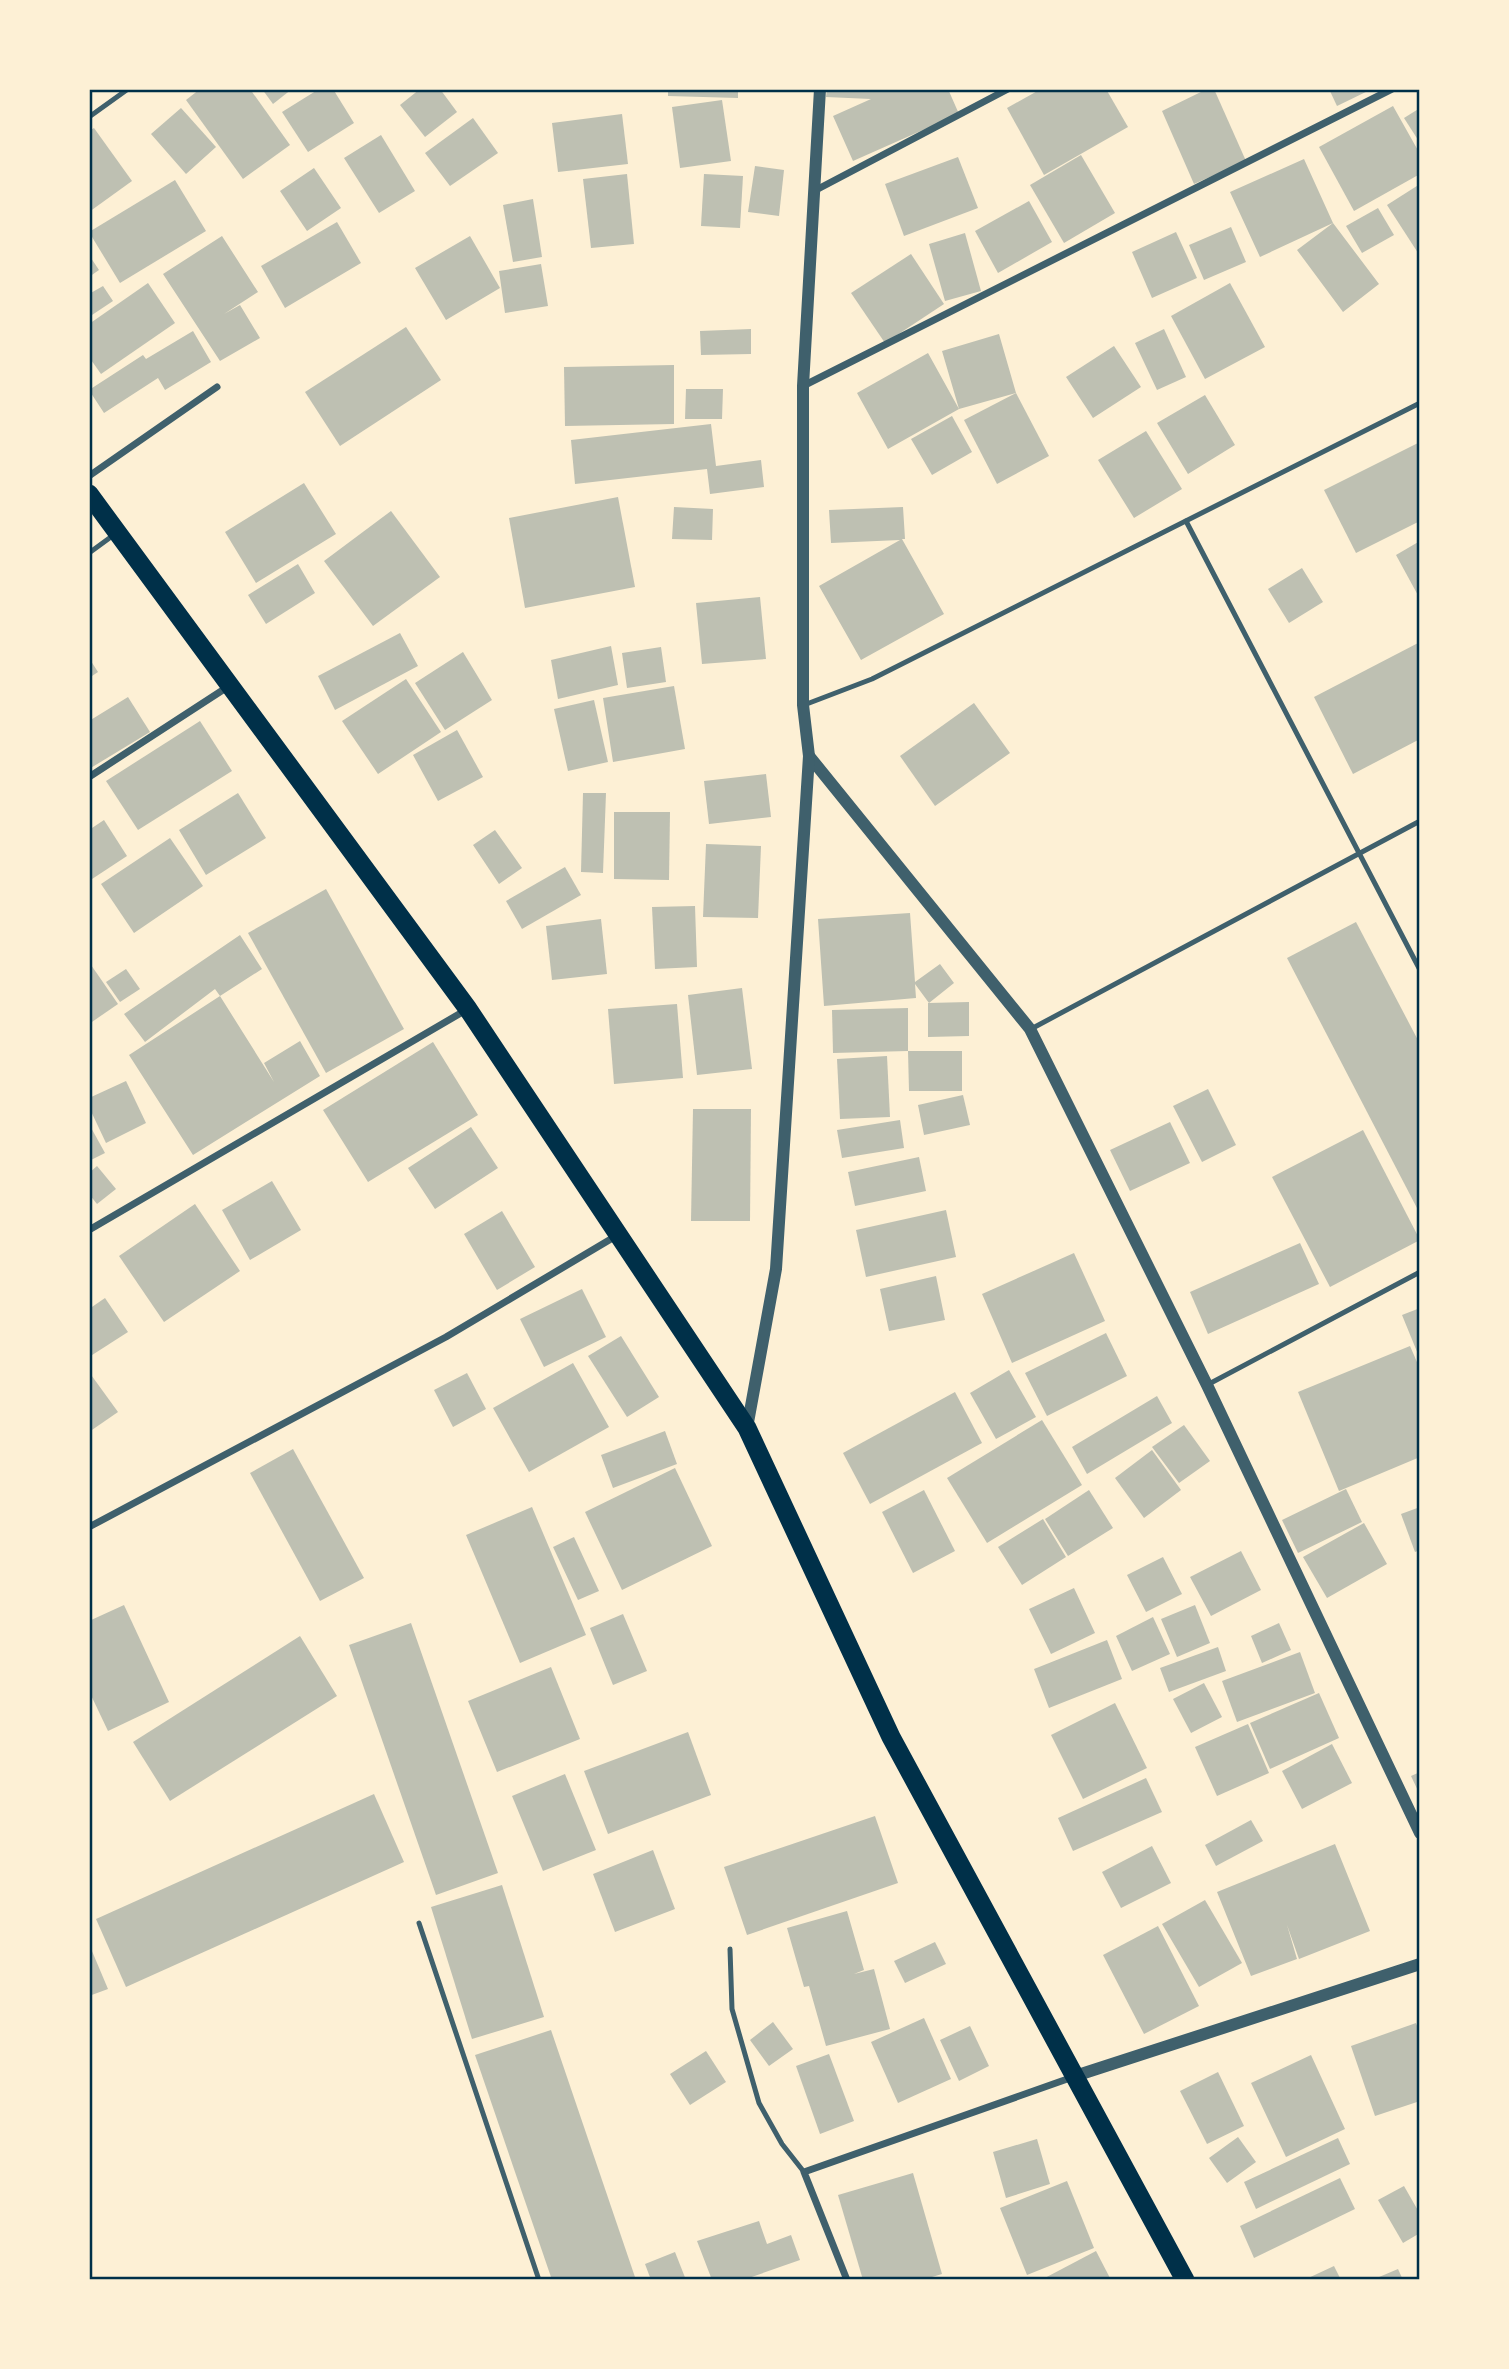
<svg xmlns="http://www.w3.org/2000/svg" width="1509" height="2369" font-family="Manrope,sans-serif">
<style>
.building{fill:#bec0b2}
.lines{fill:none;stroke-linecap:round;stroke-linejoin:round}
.service{stroke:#3f606c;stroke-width:5}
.minor{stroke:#3f606c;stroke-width:7}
.tertiary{stroke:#3f606c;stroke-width:12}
.trunk{stroke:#003049;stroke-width:19}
.neatline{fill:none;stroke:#003049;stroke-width:2.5}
</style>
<rect width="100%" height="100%" fill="#fdf0d5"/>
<g class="building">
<path d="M200,89h50l40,56 -47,34 -57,-79z"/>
<path d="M262,89h30l-19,15z"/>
<path d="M319,89h14l21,34 -46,29 -26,-40z"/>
<path d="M420,89h20l17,23 -32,25 -25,-32z"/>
<path d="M668,89h70v9l-70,-2z"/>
<path d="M827,89h121l11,25 -106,47 -20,-45 38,-17 -45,-2z"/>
<path d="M1041,89h65l22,38 -84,48 -37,-67z"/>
<path d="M1207,89h7l32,72 -52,23 -32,-73z"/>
<path d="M1329,89h43l-35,17z"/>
<path d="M722,100l9,61 -51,7 -8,-61z"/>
<path d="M1393,106l27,48v20l-66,37 -35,-64z"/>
<path d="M181,108l35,39 -30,27 -35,-40z"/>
<path d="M1420,108v35l-16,-25z"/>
<path d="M622,114l6,50 -70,8 -6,-49z"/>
<path d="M473,118l25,35 -48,33 -25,-33z"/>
<path d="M94,128l38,53 -43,31v-81z"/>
<path d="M381,135l34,56 -36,22 -35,-55z"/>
<path d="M1081,155l34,58 -51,30 -34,-58z"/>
<path d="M958,157l20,51 -74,28 -19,-52z"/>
<path d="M1304,159l29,64 46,61 -36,28 -46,-62 36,-27 -73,34 -30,-65z"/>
<path d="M755,166l29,4 -5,46 -31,-4z"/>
<path d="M314,168l27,40 -34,23 -27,-40z"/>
<path d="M627,174l7,70 -43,4 -8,-69z"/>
<path d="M704,174l39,2 -3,52 -39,-2z"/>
<path d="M175,180l31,51 -86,52 -31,-51z"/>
<path d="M1420,184v72l-33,-51z"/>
<path d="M533,199l9,58 -29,5 -10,-57z"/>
<path d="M1029,201l23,41 -54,31 -23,-42z"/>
<path d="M1378,208l16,27 -32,18 -16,-27z"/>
<path d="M337,222l24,41 -76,45 -24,-42z"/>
<path d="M1231,227l15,35 -42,18 -15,-35z"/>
<path d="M1176,232l21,46 -45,20 -20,-46z"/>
<path d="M965,233l16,58 -36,10 -16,-57z"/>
<path d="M222,236l36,56 -34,22 16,-9 20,33 -40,23 -57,-87z"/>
<path d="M470,236l30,52 -54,32 -31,-52z"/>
<path d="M911,254l33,50 -59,39 -34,-50z"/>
<path d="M89,255l10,15 -10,7z"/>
<path d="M541,264l7,42 -43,7 -6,-42z"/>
<path d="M148,283l27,40 -74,51 -12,-17v-33z"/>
<path d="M1230,283l35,64 -60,32 -34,-63z"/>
<path d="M103,286l10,15 -21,14 -3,-21z"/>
<path d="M406,327l35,53 -101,66 -35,-54z"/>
<path d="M751,329v25l-50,1 -1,-24z"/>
<path d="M1164,329l22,48 -29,13 -22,-47z"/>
<path d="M193,331l18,31 -46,28 -7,-12 -54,35 -15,-23 54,-35 3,4z"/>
<path d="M999,334l17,59 -57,16 -71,40 -31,-56 71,-40 31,56 -17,-58z"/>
<path d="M1114,346l27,41 -48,31 -27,-41z"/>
<path d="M674,365v59l-109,2 -1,-59z"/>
<path d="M686,389h37l-1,30h-37z"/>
<path d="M1016,393l33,63 -52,28 -33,-64z"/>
<path d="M1205,395l30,50 -47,29 -31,-51z"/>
<path d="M952,416l20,36 -40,23 -21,-36z"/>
<path d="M711,424l5,42 45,-6 3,27 -54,7 -3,-25 -132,15 -4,-44z"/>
<path d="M1146,431l36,58 -48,29 -36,-58z"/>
<path d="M1420,442v79l-64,32 -32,-63z"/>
<path d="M304,483l32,51 -80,49 -31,-51z"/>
<path d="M618,497l17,90 -110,21 -16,-90z"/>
<path d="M674,507l39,2 -1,31 -40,-1z"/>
<path d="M903,507l2,32h-3l42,75 -83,46 -42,-74 81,-46 -69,3 -2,-33z"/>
<path d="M391,511l49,66 -67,49 -49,-65z"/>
<path d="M1420,541v58l-24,-44z"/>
<path d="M298,564l17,29 -49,31 -18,-29z"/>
<path d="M1302,568l21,34 -34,21 -21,-34z"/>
<path d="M760,597l6,62 -64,5 -6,-61z"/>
<path d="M400,633l18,33 -83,44 -17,-34z"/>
<path d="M1420,642v97l-67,35 -39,-77z"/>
<path d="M611,646l7,39 -60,14 -7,-39z"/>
<path d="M661,647l5,35 -39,6 -5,-35z"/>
<path d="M463,652l29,48 -47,30 -30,-47z"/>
<path d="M89,658l9,14 -9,6z"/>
<path d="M406,679l35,53 -63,42 -36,-53z"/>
<path d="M674,686l11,63 -72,13 -10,-64z"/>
<path d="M128,697l22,35 -61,37v-48z"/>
<path d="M594,700l14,62 -40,9 -14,-62z"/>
<path d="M974,703l36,50 -75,53 -35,-50z"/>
<path d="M200,721l32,50 -94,59 -32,-49z"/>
<path d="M457,730l26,47 -45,24 -25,-46z"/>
<path d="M766,774l5,43 -62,7 -5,-43z"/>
<path d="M238,793l28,45 -60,37 -27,-45z"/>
<path d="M583,793h23l-3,80 -22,-1z"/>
<path d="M614,812h56l-1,68 -55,-1z"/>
<path d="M104,820l23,36 -38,25v-51z"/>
<path d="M495,830l27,38 -23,16 -26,-39z"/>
<path d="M170,838l33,48 -69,47 -33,-49z"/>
<path d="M706,844l55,2 -3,72 -55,-1z"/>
<path d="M565,867l16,28 -59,34 -16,-28z"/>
<path d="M326,889l78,140 -78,44 -78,-140z"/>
<path d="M695,906l2,61 -42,2 -3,-62z"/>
<path d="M910,913l5,69 25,-18 14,19 -25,20 -14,-19 1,14 -92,8 -6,-87z"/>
<path d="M601,919l6,55 -55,6 -6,-54z"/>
<path d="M1356,922l64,122 -2,166 -131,-252z"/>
<path d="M240,935l22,34 -42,27 -5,-7 -70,53 -21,-28z"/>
<path d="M89,962l29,42 -29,20z"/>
<path d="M126,969l14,20 -20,13 -14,-20z"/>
<path d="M742,988l10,81 -55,6 -9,-80z"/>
<path d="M220,996l54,86 -10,-19 36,-22 20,35 -127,79 -64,-100z"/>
<path d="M969,1002v34l-41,1v-34z"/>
<path d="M677,1004l6,74 -69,6 -6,-75z"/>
<path d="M908,1008v43l-75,2 -1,-43z"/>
<path d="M433,1042l45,73 -110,67 -45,-72z"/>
<path d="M908,1051h54v40h-53z"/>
<path d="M887,1056l3,61 -50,2 -3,-60z"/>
<path d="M126,1081l20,42 -40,20 -17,-36v-9z"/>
<path d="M1208,1089l28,56 -34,17 -29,-56z"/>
<path d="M963,1095l7,30 -46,10 -6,-30z"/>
<path d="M693,1109h58l-1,112h-59z"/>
<path d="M900,1120l4,28 -62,10 -5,-28z"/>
<path d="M1170,1122l20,41 -60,28 -20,-41z"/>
<path d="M89,1124l16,29 -16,8z"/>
<path d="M471,1127l27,41 -63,41 -27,-41z"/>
<path d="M1363,1130l57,110 -90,47 -58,-110z"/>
<path d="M919,1157l7,34 -71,15 -7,-34z"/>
<path d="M97,1166l19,23 -19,15 -8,-10v-21z"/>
<path d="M272,1181l29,49 -51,30 -28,-50z"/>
<path d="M195,1204l45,67 -76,51 -45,-66z"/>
<path d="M946,1210l10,47 -90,20 -10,-47z"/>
<path d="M502,1211l33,56 -38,23 -33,-56z"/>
<path d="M1300,1243l19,41 -111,50 -18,-42z"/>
<path d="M1074,1253l31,68 -93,42 -30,-69z"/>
<path d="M936,1276l9,44 -56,11 -9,-42z"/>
<path d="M582,1289l24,48 -62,30 -24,-48z"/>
<path d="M105,1298l23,34 -39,25v-48z"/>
<path d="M1420,1308v51l-18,-44z"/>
<path d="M1106,1333l21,43 -80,40 -22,-43z"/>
<path d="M621,1336l38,61 -32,20 -39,-61z"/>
<path d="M1410,1346l10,23v88l-81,34 -41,-99z"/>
<path d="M573,1363l36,64 -80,45 -36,-64z"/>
<path d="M1009,1370l27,47 -40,22 -26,-46z"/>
<path d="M89,1372l29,40 -29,20z"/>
<path d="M467,1373l19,36 -33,18 -19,-37z"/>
<path d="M955,1392l27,51 -112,61 -27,-51z"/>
<path d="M1157,1396l15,27 -85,51 -15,-27z"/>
<path d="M1042,1420l40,65 -95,58 -40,-65z"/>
<path d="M1184,1425l26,36 -31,22 -27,-36z"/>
<path d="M665,1431l12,33 -64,24 -12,-33z"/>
<path d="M293,1449l71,129 -44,23 -70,-128z"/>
<path d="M1152,1450l29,40 -37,28 -29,-40z"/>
<path d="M675,1468l37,78 -90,44 -37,-78z"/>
<path d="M1346,1489l16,33 -64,31 -16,-33z"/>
<path d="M924,1490l31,61 -42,22 -31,-61z"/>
<path d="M1089,1490l24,38 -45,28 -23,-37z"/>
<path d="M532,1507l54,128 -66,28 -54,-128z"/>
<path d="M1420,1507v43l-5,2 -14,-38z"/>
<path d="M1043,1519l23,38 -44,28 -24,-38z"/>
<path d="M1364,1523l23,41 -60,34 -24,-41z"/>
<path d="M574,1537l25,54 -21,9 -25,-53z"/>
<path d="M1241,1551l20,39 -50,26 -21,-39z"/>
<path d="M1163,1557l19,37 -36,18 -19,-37z"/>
<path d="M1074,1588l21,45 -44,21 -22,-45z"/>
<path d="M124,1605l45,97 -61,29 -19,-40v-70z"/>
<path d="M1195,1605l15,38 -33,14 -16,-38z"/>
<path d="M623,1614l24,57 -34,14 -23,-57z"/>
<path d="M1153,1617l17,37 -38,17 -16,-35z"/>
<path d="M411,1623l87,250 -62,22 -87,-250z"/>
<path d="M1279,1623l12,27 -29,13 -11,-27z"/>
<path d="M300,1636l37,60 -167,105 -37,-59z"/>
<path d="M1107,1640l15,39 -73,29 -15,-39z"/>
<path d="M1218,1647l8,24 -57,21 -9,-24z"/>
<path d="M1300,1652l15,41 -78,29 -15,-41z"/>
<path d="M551,1667l29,72 -83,33 -29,-71z"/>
<path d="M1204,1683l18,34 -31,16 -18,-34z"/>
<path d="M1319,1693l20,45 -69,31 -20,-46z"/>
<path d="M1115,1703l32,65 -64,31 -32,-64z"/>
<path d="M1248,1724l21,49 -52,23 -22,-49z"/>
<path d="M688,1732l23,63 -103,39 -24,-63z"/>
<path d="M1332,1744l20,39 -50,26 -20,-38z"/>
<path d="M1420,1772v23l-9,-19z"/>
<path d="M565,1774l31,76 -53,21 -31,-75z"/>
<path d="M1146,1778l16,34 -89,39 -15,-33z"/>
<path d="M374,1794l30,68 -278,125 -30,-68z"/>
<path d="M875,1816l23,67 -151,52 -23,-68z"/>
<path d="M1251,1820l12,21 -47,25 -11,-21z"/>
<path d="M1335,1844l35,87 -71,28 -12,-34 10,34 -46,17 -34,-84z"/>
<path d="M1152,1846l19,37 -50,25 -19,-36z"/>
<path d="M653,1850l22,59 -60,23 -22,-58z"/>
<path d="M502,1885l42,132 -72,22 -41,-132z"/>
<path d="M1205,1900l37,63 -43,24 -37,-63z"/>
<path d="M847,1911l17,59 -10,4 20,-5 16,60 -64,17 -17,-60 -5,1 -17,-59z"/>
<path d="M1158,1926l41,80 -55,28 -41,-79z"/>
<path d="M935,1942l11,22 -41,19 -11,-22z"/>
<path d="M89,1944l19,45 -19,7z"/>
<path d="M924,2018l27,61 -53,24 -27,-61z"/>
<path d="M773,2022l20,27 -24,17 -19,-26z"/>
<path d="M1416,2023l4,11v67l-45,15 -24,-70z"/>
<path d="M970,2026l19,40 -30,15 -19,-41z"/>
<path d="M551,2030l85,250h-84l-77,-225z"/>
<path d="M706,2051l20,31 -36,23 -20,-31z"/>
<path d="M829,2054l25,67 -34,13 -24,-68z"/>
<path d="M1311,2055l34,74 -59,28 -35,-74z"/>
<path d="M1218,2072l26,54 -37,18 -27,-53z"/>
<path d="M1238,2137l18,25 -29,21 -18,-25z"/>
<path d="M1338,2138l12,26 -94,45 -12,-27z"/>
<path d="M1037,2139l13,45 -44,14 -13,-46z"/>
<path d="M913,2173l29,101 -20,6h-59l-25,-85z"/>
<path d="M1340,2178l15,31 -101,49 -14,-32z"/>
<path d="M1067,2181l27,67 -67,27 -27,-67z"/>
<path d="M1404,2186l16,28v19l-17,10 -25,-43z"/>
<path d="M759,2221l8,23 24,-9 9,25 -57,20h-31l-15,-39z"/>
<path d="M1096,2251l15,29h-70z"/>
<path d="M675,2252l11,28h-35l-6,-16z"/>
<path d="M1334,2266l7,14h-37z"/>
<path d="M1398,2269l5,11h-31z"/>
</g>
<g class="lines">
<g class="service">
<path d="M89,117l39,-28"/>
<path d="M1186,521l234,449"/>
<path d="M89,553l26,-19"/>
<path d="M804,705l68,-26 548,-276"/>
<path d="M1031,1029l389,-208"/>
<path d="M1207,1385l213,-113"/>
<path d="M419,1923l120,357"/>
<path d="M730,1949l2,60 27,94 23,41 22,28"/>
</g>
<g class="minor">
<path d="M816,190l192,-101"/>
<path d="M803,386l589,-297"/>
<path d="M89,476l128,-89"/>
<path d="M89,777l140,-91"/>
<path d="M89,1230l377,-220"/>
<path d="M89,1527l357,-190 170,-101"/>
<path d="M847,2280l-43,-108 269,-95"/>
</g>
<g class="tertiary">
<path d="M809,756l221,273 177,356 213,448"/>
<path d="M747,1428l29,-159 33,-513 -6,-51v-319l17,-297"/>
<path d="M1075,2076l345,-112"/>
</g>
<path class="trunk" d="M89,494l379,515 279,419 144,309 294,543"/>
</g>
<rect width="1509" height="2369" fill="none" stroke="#fdf0d5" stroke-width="182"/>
<rect x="91" y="91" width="1327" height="2187" class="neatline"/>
</svg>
